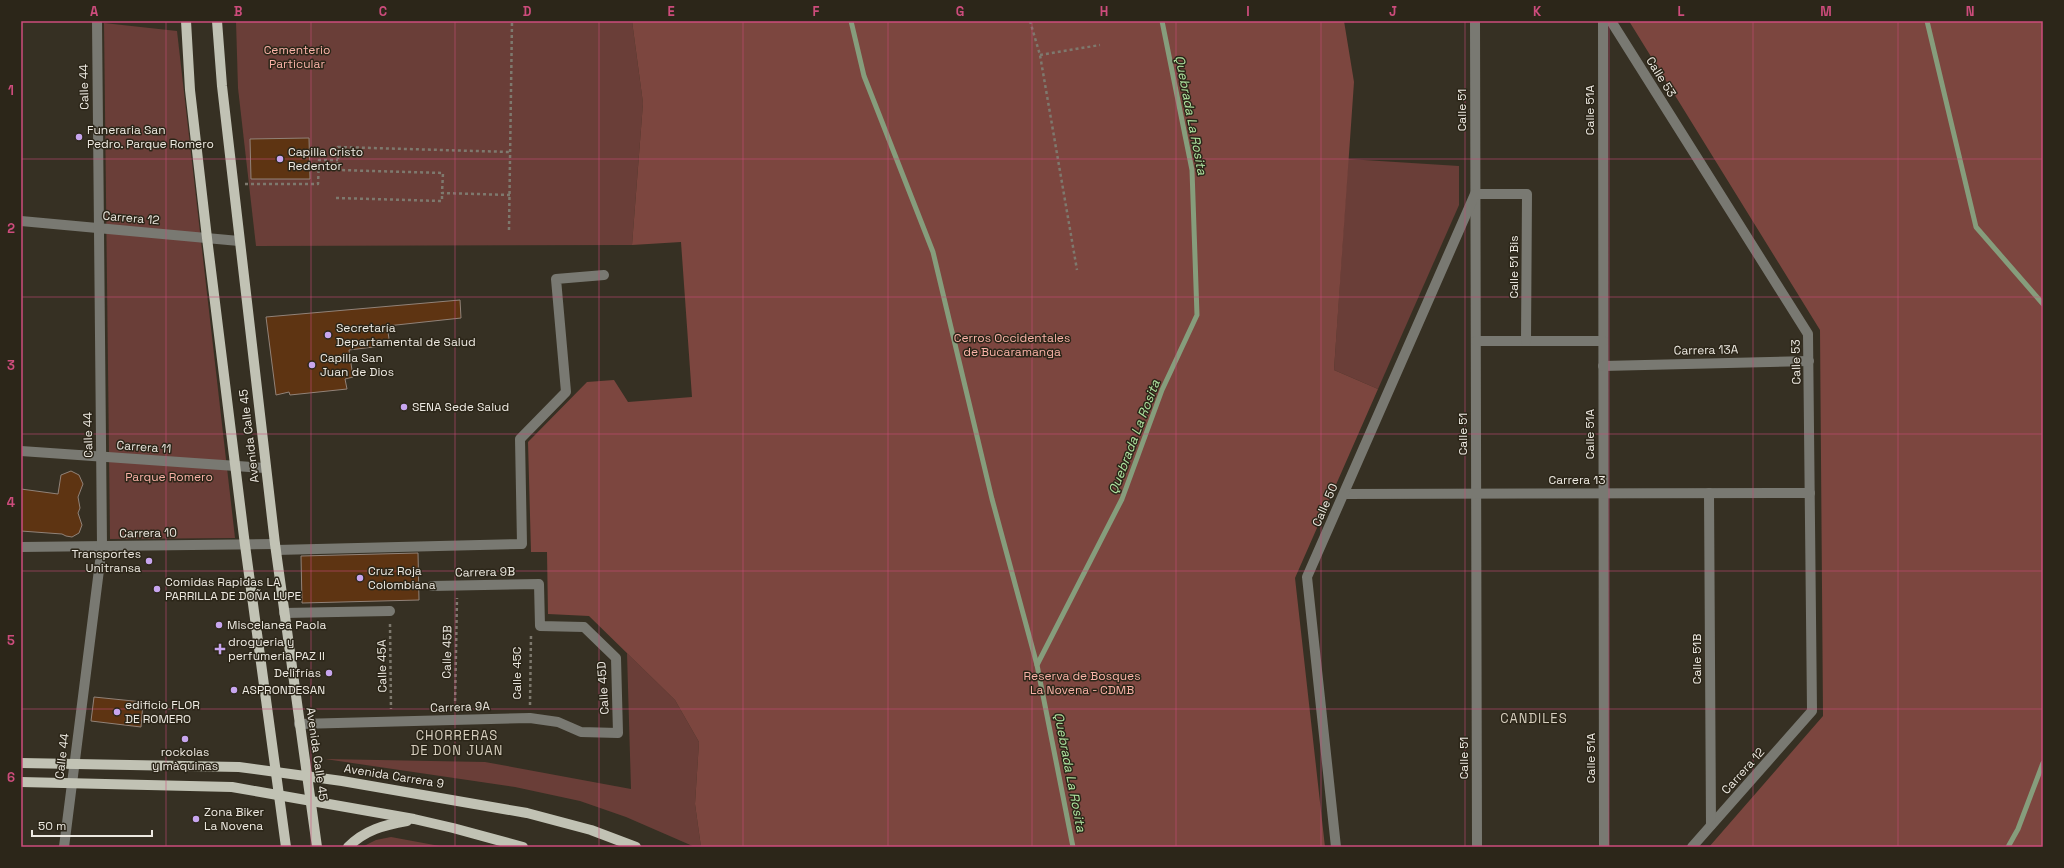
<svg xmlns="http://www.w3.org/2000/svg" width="2064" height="868" font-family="'Space Grotesk',sans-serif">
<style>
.green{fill:#6a3e38}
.forest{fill:#7c463f}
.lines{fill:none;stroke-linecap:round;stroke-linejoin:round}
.stream{stroke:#869d7c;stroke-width:5}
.building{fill:#5e3412;stroke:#918278}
.path{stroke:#7e796e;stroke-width:2.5;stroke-dasharray:3 3;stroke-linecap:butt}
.minor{stroke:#797972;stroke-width:10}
.major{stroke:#c1c2b4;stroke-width:10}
.grid{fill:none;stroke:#cd4c7c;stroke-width:1;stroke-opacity:0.55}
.poi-dot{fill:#c8a6ef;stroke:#2c2619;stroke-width:1.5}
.labels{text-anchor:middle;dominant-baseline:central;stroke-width:3;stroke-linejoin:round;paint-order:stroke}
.park-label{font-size:12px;fill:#f9b2a7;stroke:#2c2619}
.street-label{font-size:12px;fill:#ede9e1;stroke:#2c2619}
.poi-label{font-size:12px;fill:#ede9e1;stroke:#2c2619;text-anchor:start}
.water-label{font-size:13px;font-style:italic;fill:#afe4a0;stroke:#2c2619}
.neighbourhood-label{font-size:13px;letter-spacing:1px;fill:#d7cfbf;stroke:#2c2619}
.neatline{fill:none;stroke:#cd4c7c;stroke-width:1.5}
.grid-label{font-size:13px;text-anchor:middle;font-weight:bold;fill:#cd4c7c}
</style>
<rect width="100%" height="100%" fill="#363023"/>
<g class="green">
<path d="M236,21h396l11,82 -11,142 -376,1 -18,-158z"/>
<path d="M104,23l73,8 58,507 -125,1z"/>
<path d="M1348,159l111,7v39l-81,184 -44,-19z"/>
<path d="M627,653l48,47 24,42 -4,62 6,43h-6l-69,-30 -46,-16 -65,-14 -190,-28 160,3 146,27z"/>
<path d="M391,837l54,10h-83l14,-7z"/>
</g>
<g class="forest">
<path d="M632,21h712l10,61 -20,288 44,19 -83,189 30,269h-624l-6,-43 4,-62 -24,-42 -86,-84 -41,-2 -1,-62h-16l-3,-110 59,-60 27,-2 14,22 64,-5 -11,-155 -49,3 11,-142z"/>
<path d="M1629,21h414v826h-334l114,-131 -3,-386z"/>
</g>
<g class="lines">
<g class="stream">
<path d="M851,21l13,55 69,176 59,247 45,166"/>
<path d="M1927,21l49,206 67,77"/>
<path d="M1073,847l-36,-182 85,-166 40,-109 35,-75 -5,-145 -30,-149"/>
<path d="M2008,847l10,-18 25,-66"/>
</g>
</g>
<g class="building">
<path d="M309,138l1,41h-59l-1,-40z"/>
<path d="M460,300l1,18 -74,8 3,19 -41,5 4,27 -8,2 2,10 -57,6 -1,-3 -13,3 -10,-78z"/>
<path d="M71,471l8,4 4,9 -5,13 2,11 -2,5 4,12 -3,8 -7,4 -6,-1 -4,-2 -41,-3v-42l37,5 3,-19z"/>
<path d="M418,553l1,47 -117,3 -1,-47z"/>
<path d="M94,697l49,5 -2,25 -50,-6z"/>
</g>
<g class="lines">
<g class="path">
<path d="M1030,21l10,34 37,215"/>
<path d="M1040,55l60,-10"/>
<path d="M245,184h73l1,-24h19"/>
<path d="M510,195l-68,-2 1,-20 -105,-3v-23l172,5"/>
<path d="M336,198l106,3v-8"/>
<path d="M509,230l3,-209"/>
<path d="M390,624l1,85"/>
<path d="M530,705l1,-70"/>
<path d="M455,707l2,-109"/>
</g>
<g class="minor">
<path d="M1475,21l2,826"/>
<path d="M1603,21l1,826"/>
<path d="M1611,21l197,313 4,377 -120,136"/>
<path d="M21,221l218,20"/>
<path d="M1476,341h127"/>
<path d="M1603,366l206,-5"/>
<path d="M21,451l244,17"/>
<path d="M1709,493l2,332"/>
<path d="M1344,494l466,-1"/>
<path d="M21,547l254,-3"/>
<path d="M276,550l246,-6 -2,-105 46,-47 -10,-113 48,-4"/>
<path d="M284,613l106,-2"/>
<path d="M299,724l231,-6 28,4 23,10 37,1 -2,-75 -32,-31 -44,-1 -1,-42 -107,2"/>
<path d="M64,847l38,-301 -5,-525"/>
<path d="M1336,847l-29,-270 168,-383h52l-1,147"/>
</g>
<g class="major">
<path d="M186,21l4,69 17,148 38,307 41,302"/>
<path d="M217,21l5,65 53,458 42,303"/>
<path d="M21,763l218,4 103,14 185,32 64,17 45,17"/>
<path d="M21,782l211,5 182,32 39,9 70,19"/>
<path d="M348,847c17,-17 36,-22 59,-26"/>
</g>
</g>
<path class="grid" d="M166,21v826M311,21v826M455,21v826M599,21v826M743,21v826M888,21v826M1032,21v826M1176,21v826M1321,21v826M1465,21v826M1609,21v826M1753,21v826M1898,21v826M21,159h2022M21,297h2022M21,434h2022M21,571h2022M21,709h2022"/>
<g class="poi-dot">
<circle cx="79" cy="137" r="4"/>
<circle cx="280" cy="159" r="4"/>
<circle cx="328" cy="335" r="4"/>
<circle cx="312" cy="365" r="4"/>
<circle cx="404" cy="407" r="4"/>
<circle cx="149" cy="561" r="4"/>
<circle cx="360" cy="578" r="4"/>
<circle cx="157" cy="589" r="4"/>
<circle cx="219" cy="625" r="4"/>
<path d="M218 643h4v4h4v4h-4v4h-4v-4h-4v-4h4z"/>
<circle cx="329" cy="673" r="4"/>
<circle cx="234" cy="690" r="4"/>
<circle cx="117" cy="712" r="4"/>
<circle cx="185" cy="739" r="4"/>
<circle cx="196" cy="819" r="4"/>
</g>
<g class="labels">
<g class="park-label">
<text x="297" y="50">Cementerio<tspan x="297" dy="14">Particular</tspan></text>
<text x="1012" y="338">Cerros Occidentales<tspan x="1012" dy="14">de Bucaramanga</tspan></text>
<text x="169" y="477">Parque Romero</text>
<text x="1082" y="676">Reserva de Bosques<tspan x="1082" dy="14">La Novena - CDMB</tspan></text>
</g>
<g class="street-label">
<text transform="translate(1661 77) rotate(58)">Calle 53</text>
<text transform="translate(84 87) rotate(-91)">Calle 44</text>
<text transform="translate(1462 110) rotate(-90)">Calle 51</text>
<text transform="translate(1590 110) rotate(-90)">Calle 51A</text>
<text transform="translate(131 218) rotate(5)">Carrera 12</text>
<text transform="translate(1514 267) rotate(-90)">Calle 51 Bis</text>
<text transform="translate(1706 350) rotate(-1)">Carrera 13A</text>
<text transform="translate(1796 362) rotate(-91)">Calle 53</text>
<text transform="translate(1463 434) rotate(-90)">Calle 51</text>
<text transform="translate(1590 434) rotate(-90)">Calle 51A</text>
<text transform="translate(88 435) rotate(-91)">Calle 44</text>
<text transform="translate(249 436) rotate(-97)">Avenida Calle 45</text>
<text transform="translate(144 447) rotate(4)">Carrera 11</text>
<text x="1577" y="480">Carrera 13</text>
<text transform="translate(1325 505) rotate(-66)">Calle 50</text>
<text transform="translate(148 533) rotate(-1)">Carrera 10</text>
<text transform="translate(485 572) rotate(-1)">Carrera 9B</text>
<text transform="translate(447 652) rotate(-89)">Calle 45B</text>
<text transform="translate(1697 659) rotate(-90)">Calle 51B</text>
<text transform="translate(382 666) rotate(-91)">Calle 45A</text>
<text transform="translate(517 673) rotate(-90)">Calle 45C</text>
<text transform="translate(603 688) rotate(-94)">Calle 45D</text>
<text transform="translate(460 707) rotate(-2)">Carrera 9A</text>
<text transform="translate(317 754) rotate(82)">Avenida Calle 45</text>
<text transform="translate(62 756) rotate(-83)">Calle 44</text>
<text transform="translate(1464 758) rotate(-90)">Calle 51</text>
<text transform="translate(1591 758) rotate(-90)">Calle 51A</text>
<text transform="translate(1743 771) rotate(-48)">Carrera 12</text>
<text transform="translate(394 776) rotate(9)">Avenida Carrera 9</text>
</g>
<g class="poi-label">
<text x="87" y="130">Funeraria San<tspan x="87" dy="14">Pedro. Parque Romero</tspan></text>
<text x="288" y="152">Capilla Cristo<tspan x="288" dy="14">Redentor</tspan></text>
<text x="336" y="328">Secretaría<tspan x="336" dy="14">Departamental de Salud</tspan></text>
<text x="320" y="358">Capilla San<tspan x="320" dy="14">Juan de Dios</tspan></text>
<text x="412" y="407">SENA Sede Salud</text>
<text x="141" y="554" text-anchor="end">Transportes<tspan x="141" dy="14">Unitransa</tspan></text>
<text x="368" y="571">Cruz Roja<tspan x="368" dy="14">Colombiana</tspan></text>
<text x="165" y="582">Comidas Rapidas LA<tspan x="165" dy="14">PARRILLA DE DOÑA LUPE</tspan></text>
<text x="227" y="625">Miscelanea Paola</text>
<text x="228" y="642">drogueria y<tspan x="228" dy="14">perfumeria PAZ II</tspan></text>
<text x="321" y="673" text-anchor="end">Delifrías</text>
<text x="242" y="690">ASPRONDESAN</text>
<text x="125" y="705">edificio FLOR<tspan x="125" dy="14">DE ROMERO</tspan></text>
<text x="185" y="752" text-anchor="middle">rockolas<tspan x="185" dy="14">y màquinas</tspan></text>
<text x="204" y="812">Zona Biker<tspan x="204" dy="14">La Novena</tspan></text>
</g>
<g class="water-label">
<text transform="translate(1191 115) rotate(79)">Quebrada La Rosita</text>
<text transform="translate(1134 437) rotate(-69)">Quebrada La Rosita</text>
<text transform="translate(1070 772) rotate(79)">Quebrada La Rosita</text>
</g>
<g class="neighbourhood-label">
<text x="1534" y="718">CANDILES</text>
<text x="457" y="735">CHORRERAS<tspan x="457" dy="15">DE DON JUAN</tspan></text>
</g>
</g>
<rect width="2064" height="868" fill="none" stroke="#2c2619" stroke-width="44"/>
<path d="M32 830v6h120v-6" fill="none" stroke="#ede9e1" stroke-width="2"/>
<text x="38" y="830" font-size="12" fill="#ede9e1" stroke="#2c2619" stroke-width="3" paint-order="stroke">50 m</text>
<rect x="22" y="22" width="2020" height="824" class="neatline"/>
<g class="grid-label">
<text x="94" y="16">A</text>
<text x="238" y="16">B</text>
<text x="383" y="16">C</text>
<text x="527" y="16">D</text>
<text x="671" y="16">E</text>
<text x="816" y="16">F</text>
<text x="960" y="16">G</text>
<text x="1104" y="16">H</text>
<text x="1248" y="16">I</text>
<text x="1393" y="16">J</text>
<text x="1537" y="16">K</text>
<text x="1681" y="16">L</text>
<text x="1826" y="16">M</text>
<text x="1970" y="16">N</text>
<text x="11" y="95">1</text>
<text x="11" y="233">2</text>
<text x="11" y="370">3</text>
<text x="11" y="507">4</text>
<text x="11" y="645">5</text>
<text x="11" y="782">6</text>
</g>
</svg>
